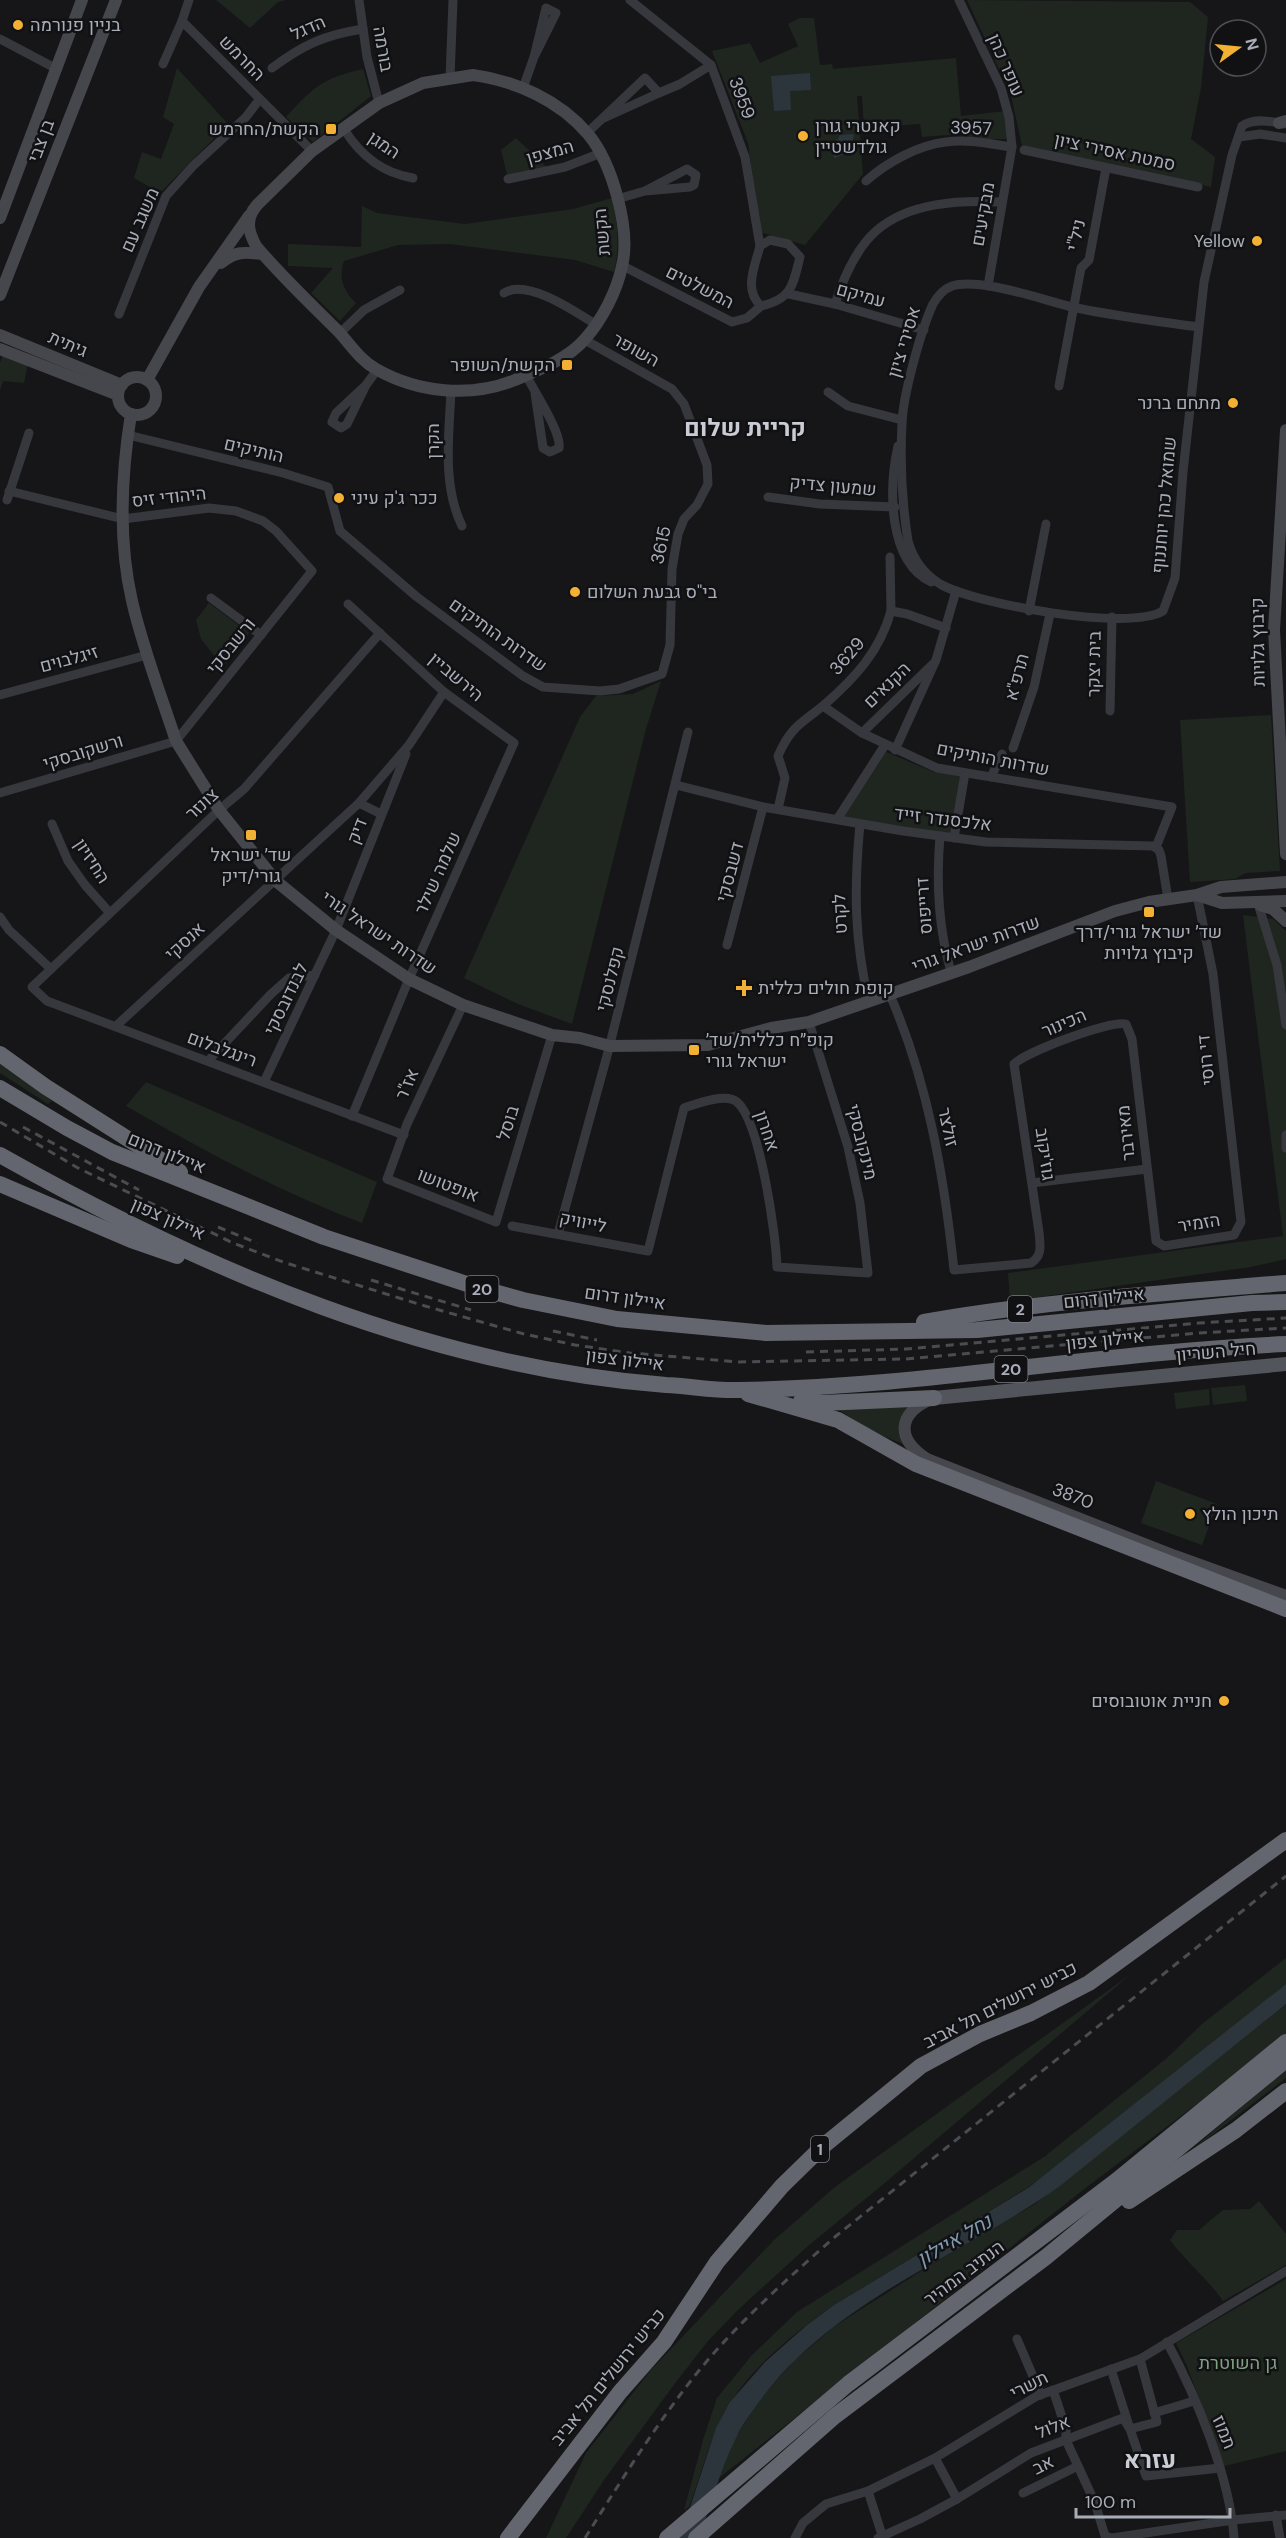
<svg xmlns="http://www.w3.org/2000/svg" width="1286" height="2538" font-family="'DM Sans',Heebo,sans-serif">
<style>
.green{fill:#1e261f}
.water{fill:#2c353c}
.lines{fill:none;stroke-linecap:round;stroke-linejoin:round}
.street{stroke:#37383d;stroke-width:9}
.secondary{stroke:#45474d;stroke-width:12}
.primary{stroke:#53555c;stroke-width:14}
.highway{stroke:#63666e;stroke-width:16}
.rail{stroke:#4a4c52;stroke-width:3;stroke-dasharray:8 6;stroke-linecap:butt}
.poi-dot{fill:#f2b134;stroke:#111113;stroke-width:2}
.labels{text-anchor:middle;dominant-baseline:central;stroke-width:5;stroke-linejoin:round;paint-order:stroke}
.shield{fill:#111113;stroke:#7b7e86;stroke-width:1.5}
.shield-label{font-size:16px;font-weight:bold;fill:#a8adb8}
.poi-label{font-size:18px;fill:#a8adb8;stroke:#111113;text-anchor:start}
.street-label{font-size:18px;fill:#a8adb8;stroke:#111113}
.park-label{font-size:18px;fill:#7fa381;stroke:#111113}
.water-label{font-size:20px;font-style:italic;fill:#7f9bb3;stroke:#111113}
.district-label{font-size:24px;font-weight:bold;fill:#c9ccd4;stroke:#111113}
</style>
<rect width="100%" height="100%" fill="#161618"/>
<g class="green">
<path d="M216,0h70l-8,2 -28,26z"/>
<path d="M967,0l223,2 18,15 -7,71 -10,51 24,18 -4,30 -189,-41 -11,-51z"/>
<path d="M800,18h14l6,47 12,-1 1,5 123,-11 5,58 44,-5 2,28h-44l-1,-5 -40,3 -2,-13 -56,4 -2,-32h-5l6,78 -58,71 -46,-13 -11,-89 -36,-92 38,-8 10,20 38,-17 -10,-22z"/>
<path d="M177,68l51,56 -68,69 -26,-15 8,-26 19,7 13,-35 -11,-7z"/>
<path d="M363,69l8,27 -58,46 -27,-25c27,-30 37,-39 77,-48z"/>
<path d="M516,138l35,33 -43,8 -7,-29z"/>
<path d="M612,198c6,24 8,49 2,74l-39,-12 -125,-16 -52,1 -54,16c-6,17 0,31 12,42l-16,18 -29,-28 22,-25 -45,-2v-22l73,3 1,-41 15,7 88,11 108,-15z"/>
<path d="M3,354l25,10 -4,19 -21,-2 -3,9v-27z"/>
<path d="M209,603l40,30 -26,34 -22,-28 -5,-19z"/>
<path d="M661,681l-15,48 -74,295 -54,-20 -54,-26 116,-261 16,-21 37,-2z"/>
<path d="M1271,715l9,156 -34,2 -11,6 -45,3 -10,-162z"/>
<path d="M886,752l48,20 26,4 -7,59 -110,-17z"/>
<path d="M1243,915l30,4 13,12v328l-35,8 -241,34 -2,-28 275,-37z"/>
<path d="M0,1062l52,39 -4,3 -48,-31z"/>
<path d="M146,1082l231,100 -15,41c-82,-31 -160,-73 -236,-117z"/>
<path d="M1245,1385l2,16 -34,4 -2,-17z"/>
<path d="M1209,1389l1,16 -34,4 -2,-16z"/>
<path d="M913,1403l-13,30 3,11c-24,-9 -43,-18 -63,-34z"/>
<path d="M1156,1481l61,23 -15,41 -61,-22z"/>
<path d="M1286,1958v26l-231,184 -28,20 -193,117c-45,32 -95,71 -117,123 -11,25 -18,53 -28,79l-5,3 19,-70 14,-42 35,-43 45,-43 247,-155 123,-99 35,-34z"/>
<path d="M1131,1974l-245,208 -78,64 -68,62 -32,33 -32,41 -72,98 -38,58h-20l40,-85 64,-82 124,-131 61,-53z"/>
<path d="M1286,2004v32l-3,3 -200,151 -364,288 18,-44 27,-40 31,-34 40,-34 94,-60 106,-62z"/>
<path d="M1286,2069v9l-104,80z"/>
<path d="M1259,2201l27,33v31l-63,36c-15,-22 -37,-39 -53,-61l7,-10h22l24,-20 27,-1z"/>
<path d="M1286,2279v172l-62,15 -37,-100 -11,-23z"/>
</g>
<g class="water">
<path d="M810,73l1,17 -21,1 1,19 -17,1 -3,-35z"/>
<path d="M854,134c-2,14 -7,20 -20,24l-3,-15 5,-1 4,-7z"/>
<path d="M1286,1984v20l-226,182c-101,72 -234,117 -306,223 -6,9 -13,17 -17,27 -16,32 -26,68 -38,102h-19l36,-110 14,-26 35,-40 42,-37 27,-20 194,-117z"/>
</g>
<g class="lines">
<g class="street">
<path d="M359,0l8,57 12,46"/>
<path d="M630,0l81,65 34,92 15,89"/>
<path d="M959,0l42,88 8,29 3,30 -24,139"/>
<path d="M182,21l7,-21"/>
<path d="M0,39l55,29"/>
<path d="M163,64l19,-43 130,130"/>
<path d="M272,68c31,-23 52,-33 91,-39"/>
<path d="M450,78l3,-78"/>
<path d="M523,88l11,-31 22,-44 -10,-5 -12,49"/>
<path d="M659,93l21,-9 31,-19"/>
<path d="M344,129c16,26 38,44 69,49"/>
<path d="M587,133l58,-55 14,15 -55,25"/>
<path d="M1239,137l21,-3 26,4"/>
<path d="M1024,150l174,37"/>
<path d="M508,179l57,-12 36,-14"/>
<path d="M866,181c20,-18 52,-36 80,-39 22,-3 44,2 66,5"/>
<path d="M617,199l28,-8 45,-4 4,-2 2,-10 -9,-6 -42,22"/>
<path d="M770,240l18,4 12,13c-7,28 -8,42 -39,49 -18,-16 -6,-40 -1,-60z"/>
<path d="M623,266l109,56 15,-4 14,-12"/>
<path d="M504,293c23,-15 72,19 91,31"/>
<path d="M789,294l46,10 89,26"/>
<path d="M835,304c8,-25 21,-55 41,-73 33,-29 84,-31 125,-29"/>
<path d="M119,314l47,-118 27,-30 53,-49 13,-17"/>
<path d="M1198,327c-42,-6 -85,-11 -126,-20 -29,-7 -93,-30 -120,-21 -8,3 -15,11 -19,18 -12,26 -30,91 -31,119 -2,38 0,80 6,118 5,18 16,33 32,43 35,20 189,48 223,27l12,-33 8,-106 21,-190 28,-127 10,-29c12,-8 29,-5 42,-2"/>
<path d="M340,333l24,-23 36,-20"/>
<path d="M526,375c8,16 36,58 33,73l-9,4 -7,-4 -8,-55"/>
<path d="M366,385l-30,28 -4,9 9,6 6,-4 19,-39 11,-15"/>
<path d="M1059,386l22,-118 8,-8 17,-92"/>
<path d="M451,391c-2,44 -9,94 11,135"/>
<path d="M828,392l20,14 54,14"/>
<path d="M128,435l155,38 45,14 12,44 77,66 106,79 20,11 57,4 19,-2 43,-15 8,-29 2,-76 6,-35 6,-15 13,-14 11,-21 -1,-19 -23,-61 -12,-15 -87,-49"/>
<path d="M898,446c-9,40 -11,115 33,136"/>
<path d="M768,497l52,7 75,3"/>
<path d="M7,500l22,-67"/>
<path d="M890,557l1,54"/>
<path d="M211,598l50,37"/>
<path d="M348,604l96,88 70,51 -105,236 -57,137"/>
<path d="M1029,611l17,-87"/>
<path d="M380,633l-136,156 -25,21 -187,177 15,14 357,134"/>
<path d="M0,695l147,-40"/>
<path d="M823,706l39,27 75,35 235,39 -16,40"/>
<path d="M1110,711l2,-94"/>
<path d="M862,733l71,-69"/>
<path d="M1013,748l21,-61 16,-73"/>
<path d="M895,750l41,-90 20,-69"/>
<path d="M991,777l11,-23"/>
<path d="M676,785l87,22 140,24 83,11 167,4 6,4 2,6 7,43"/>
<path d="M0,793l176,-52 136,-170 -36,-40 -13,-10 -27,-10 -27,-3 -86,11 -114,-28"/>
<path d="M359,803l22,11"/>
<path d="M778,809l7,-31 -7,-22c13,-30 23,-32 46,-51 31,-27 56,-54 67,-94l16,3 39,14"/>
<path d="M838,818l47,-73"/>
<path d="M52,824l16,37 17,24 24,27"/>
<path d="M860,824c-6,63 -6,116 9,178"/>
<path d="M940,836c-4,47 -2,91 11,136"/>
<path d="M954,838l11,-65"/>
<path d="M1258,904l19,61 9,60"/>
<path d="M0,917l9,13 42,39"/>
<path d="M727,945l36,-138"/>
<path d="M890,995c38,87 54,181 64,275l77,-7c12,-8 9,-18 8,-31l-25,-168c12,-12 96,-44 112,-40l6,15 24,202 8,5 70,-11 7,-13 -28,-248 -16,-79"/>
<path d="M463,1005l-56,119 -20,55 109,43 56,-187"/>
<path d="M116,1026l243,-223 50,-58 35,-53"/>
<path d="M208,1061l63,-67 18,-16 26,-3"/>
<path d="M264,1082l72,-152 70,-176"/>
<path d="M1286,1135v13"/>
<path d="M1032,1183l115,-14"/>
<path d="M512,1226l136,25 36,-143c12,-4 42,-16 53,-6 23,19 39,133 40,165l91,6 -8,-70 -12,-56 -39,-125"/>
<path d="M558,1234l50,-182 80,-320"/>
<path d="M1017,2339l24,56"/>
<path d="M1167,2342c29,54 63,135 67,196"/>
<path d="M1111,2369l19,60 27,-7 -17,-63"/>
<path d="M1053,2390l13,39v11l29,63 10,33 7,2 121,-18 53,-5"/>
<path d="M1154,2413l40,-12"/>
<path d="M935,2458l22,41"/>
<path d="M868,2491l15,47"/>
<path d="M1023,2493l55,-27"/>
<path d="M1276,2515l4,23"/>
<path d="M795,2538l8,-15 23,-19 42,-13 67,-33 102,-62 103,-37 146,-88"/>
<path d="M878,2538l42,-19 37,-20 74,-46 92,-35 7,11 16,47 74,-8"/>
</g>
<g class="secondary">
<path d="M473,75c43,6 86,25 115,59 24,29 43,95 34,132 -5,25 -20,54 -37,73 -17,20 -46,31 -70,41 -44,18 -97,13 -139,-11 -16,-9 -26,-25 -38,-38 -28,-28 -57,-55 -82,-85 -8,-15 -11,-27 1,-41l55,-54 67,-48 44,-20z"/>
<path d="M1279,123l7,-2"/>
<path d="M0,218l82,-218"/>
<path d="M221,263c14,-12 24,-11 41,-9"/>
<path d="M0,295l116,-295"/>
<path d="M0,335l122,50"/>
<path d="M0,349l118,46"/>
<circle cx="137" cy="396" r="19"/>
<path d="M147,380l52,-93 50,-71"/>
<path d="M131,414c-10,62 -13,126 1,187 11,48 29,94 44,140l43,69 57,71 60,49 73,49 54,26 89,30 28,3 30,8 98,-1 63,-17 38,-6 160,-55 146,-56 34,-9 48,-7 24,-8 65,-5"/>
<path d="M1286,430l-12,200 12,224"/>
<path d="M1197,895l25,8 64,-2"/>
<path d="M1260,905l13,4 13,12"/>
<path d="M931,1399c-34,15 -35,40 -4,60l248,97 111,40"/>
</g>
<path class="primary" d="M934,1398l352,-34"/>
<g class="highway">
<path d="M0,1054l46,33 134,85"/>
<path d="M0,1088l67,40 45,24 212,85 152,50 47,13 94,19 149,14 211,-3 275,-27 34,-1"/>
<path d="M0,1155c204,115 430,212 666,230 24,1 49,6 73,5 183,-3 364,-38 547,-46"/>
<path d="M0,1184l131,56 46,16"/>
<path d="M924,1322c119,-21 241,-29 362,-39"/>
<path d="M748,1394l90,26 78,44 370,145"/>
<path d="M801,1401l22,2 111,-5"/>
<path d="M1129,2201l107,-71 50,-39"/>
<path d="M508,2538l112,-146 44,-50 53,-80 65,-76 40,-39 99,-81 59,-32 51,-21 58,-30 197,-143"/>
<path d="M667,2538l181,-154 268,-203 170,-139"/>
<path d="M696,2538l139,-122 211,-159 240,-197"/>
</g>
<g class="rail">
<path d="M0,1122l78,46 155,75 50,19 142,44 99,28 51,11 55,8 109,9 166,-3 293,-26 88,-5"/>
<path d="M23,1127l116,63"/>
<path d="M218,1227l39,16"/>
<path d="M371,1280l100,30"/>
<path d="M553,1331l44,9"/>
<path d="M806,1352l100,-3 293,-26 87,-5"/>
<path d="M585,2538c34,-54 68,-109 108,-160 42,-53 93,-98 143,-142l450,-360"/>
</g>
</g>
<g class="poi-dot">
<circle cx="18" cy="25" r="6"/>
<rect x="325" y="123" width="12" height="12" rx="3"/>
<circle cx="803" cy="136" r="6"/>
<circle cx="1257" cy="241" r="6"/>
<rect x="561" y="359" width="12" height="12" rx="3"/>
<circle cx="1233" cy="403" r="6"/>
<circle cx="339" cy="498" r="6"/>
<circle cx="575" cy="592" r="6"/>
<rect x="245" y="829" width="12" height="12" rx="3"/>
<rect x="1143" y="906" width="12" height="12" rx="3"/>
<path d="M741 979h6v6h6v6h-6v6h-6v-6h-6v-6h6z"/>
<rect x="688" y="1044" width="12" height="12" rx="3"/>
<circle cx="1190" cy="1514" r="6"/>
<circle cx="1224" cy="1701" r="6"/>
</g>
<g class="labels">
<g class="shield">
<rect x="465.5" y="1276" width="33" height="26" rx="4.5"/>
<rect x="1008" y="1296" width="24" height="26" rx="4.5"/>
<rect x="994.5" y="1356" width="33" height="26" rx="4.5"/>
<rect x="811" y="2136" width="18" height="26" rx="4.5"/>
</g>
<g class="shield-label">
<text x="482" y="1289">20</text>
<text x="1020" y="1309">2</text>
<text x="1011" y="1369">20</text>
<text x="820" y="2149">1</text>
</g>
<g class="poi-label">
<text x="30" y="25">בניין פנורמה</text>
<text x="815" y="126">קאנטרי גורן<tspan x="815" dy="21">גולדשטיין</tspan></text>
<text x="319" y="129" text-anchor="end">הקשת/החרמש</text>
<text x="1245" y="241" text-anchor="end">Yellow</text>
<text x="555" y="365" text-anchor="end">הקשת/השופר</text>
<text x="1221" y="403" text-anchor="end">מתחם ברנר</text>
<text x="351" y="498">ככר ג'ק עיני</text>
<text x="587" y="592">בי"ס גבעת השלום</text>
<text x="251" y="855" text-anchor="middle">שד׳ ישראל<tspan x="251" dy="21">גורי/דיק</tspan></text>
<text x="1149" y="932" text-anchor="middle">שד׳ ישראל גורי/דרך<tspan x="1149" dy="21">קיבוץ גלויות</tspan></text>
<text x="758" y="988">קופת חולים כללית</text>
<text x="706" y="1040">קופ״ח כללית/שד׳<tspan x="706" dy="21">ישראל גורי</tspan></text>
<text x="1202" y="1514">תיכון הולץ</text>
<text x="1212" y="1701" text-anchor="end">חניית אוטובוסים</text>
</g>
<g class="street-label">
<text transform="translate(308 28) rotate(-24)">הדגל</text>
<text transform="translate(383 49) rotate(80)">בורמה</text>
<text transform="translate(242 58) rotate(45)">החרמש</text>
<text transform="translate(1006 65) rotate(67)">עופר כהן</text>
<text transform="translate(742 98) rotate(69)">3959</text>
<text transform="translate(971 128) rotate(2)">3957</text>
<text transform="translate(41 141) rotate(-69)">בן צבי</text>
<text transform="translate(384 145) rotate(34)">המגן</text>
<text transform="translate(550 152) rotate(-16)">המצפן</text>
<text transform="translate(1115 152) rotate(12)">סמטת אסירי ציון</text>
<text transform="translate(983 214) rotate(-80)">מבקיעים</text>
<text transform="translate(140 220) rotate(-66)">משגב עם</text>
<text transform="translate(602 232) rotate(-95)">הקשת</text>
<text transform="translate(1076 235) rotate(-77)">ניל"י</text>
<text transform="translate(700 287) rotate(27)">המשלטים</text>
<text transform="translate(861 295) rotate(16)">עמיקם</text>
<text transform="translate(904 342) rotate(-73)">אסירי ציון</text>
<text transform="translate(68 344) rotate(23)">גיתית</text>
<text transform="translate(636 350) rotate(29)">השופר</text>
<text transform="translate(433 441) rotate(-90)">הקרן</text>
<text transform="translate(254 450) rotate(13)">הותיקים</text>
<text transform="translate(833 486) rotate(5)">שמעון צדיק</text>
<text transform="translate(169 497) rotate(-6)">היהודי זיס</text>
<text transform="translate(1164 505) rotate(-85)">שמואל כהן יוחננוף</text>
<text transform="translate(661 545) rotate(-78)">3615</text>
<text transform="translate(498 635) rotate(35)">שדרות הותיקים</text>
<text transform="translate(1258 642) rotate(-91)">קיבוץ גלויות</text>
<text transform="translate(231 646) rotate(-51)">ורשבסקי</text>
<text transform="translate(847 656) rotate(-49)">3629</text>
<text transform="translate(69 659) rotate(-15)">זיגלבוים</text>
<text transform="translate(1094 664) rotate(-89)">בית יצקר</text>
<text transform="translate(456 677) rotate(40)">הירשביין</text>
<text transform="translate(1017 677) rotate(-75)">תרפ"א</text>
<text transform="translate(887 685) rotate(-44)">הקנאים</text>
<text transform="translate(83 752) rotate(-17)">ורשקובסקי</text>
<text transform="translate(993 759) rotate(11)">שדרות הותיקים</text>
<text transform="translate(202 804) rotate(-42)">צונזר</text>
<text transform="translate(943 819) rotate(7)">אלכסנדר זייד</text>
<text transform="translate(357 831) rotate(-69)">דיק</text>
<text transform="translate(92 861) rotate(57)">החיזיון</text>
<text transform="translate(730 872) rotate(-75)">דשבסקי</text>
<text transform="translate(438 873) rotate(-66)">שלמה שילר</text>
<text transform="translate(924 906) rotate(-94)">דרייפוס</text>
<text transform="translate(840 914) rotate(-93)">לקרט</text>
<text transform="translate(379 933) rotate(34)">שדרות ישראל גורי</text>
<text transform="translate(185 941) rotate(-42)">אנסקי</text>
<text transform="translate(976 944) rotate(-20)">שדרות ישראל גורי</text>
<text transform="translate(610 979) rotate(-76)">קפלנסקי</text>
<text transform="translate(286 999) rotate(-64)">לבנדובסקי</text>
<text transform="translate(1064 1023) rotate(-23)">הכינור</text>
<text transform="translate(222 1049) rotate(20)">רינגלבלום</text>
<text transform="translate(1206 1060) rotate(-96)">די רוסי</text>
<text transform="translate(407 1084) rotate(-66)">אז"ר</text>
<text transform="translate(508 1123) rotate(-73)">בוסל</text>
<text transform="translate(948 1127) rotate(78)">זולצר</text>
<text transform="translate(767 1131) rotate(71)">אחרון</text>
<text transform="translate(1126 1133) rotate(-96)">מאירבר</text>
<text transform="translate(862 1142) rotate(76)">מינקובסקי</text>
<text transform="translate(167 1153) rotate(22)">איילון דרום</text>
<text transform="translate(1045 1154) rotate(82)">גוז'יקוב</text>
<text transform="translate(448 1185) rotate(21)">אופטושו</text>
<text transform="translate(168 1219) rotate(24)">איילון צפון</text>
<text transform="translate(583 1222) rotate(11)">לייוויק</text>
<text transform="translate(1199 1223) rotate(-9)">הזמיר</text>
<text transform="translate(625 1298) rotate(8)">איילון דרום</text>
<text transform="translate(1104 1298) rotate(-6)">איילון דרום</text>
<text transform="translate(1105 1340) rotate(-6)">איילון צפון</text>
<text transform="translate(1216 1352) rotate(-5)">חיל השריון</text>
<text transform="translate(625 1360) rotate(7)">איילון צפון</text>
<text transform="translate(1073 1496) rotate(21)">3870</text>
<text transform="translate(1000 2005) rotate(-27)">כביש ירושלים תל אביב</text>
<text transform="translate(964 2273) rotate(-37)">הנתיב המהיר</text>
<text transform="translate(608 2377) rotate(-51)">כביש ירושלים תל אביב</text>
<text transform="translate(1029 2385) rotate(-27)">תשרי</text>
<text transform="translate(1053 2427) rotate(-21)">אלול</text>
<text transform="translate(1224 2432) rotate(68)">תמוז</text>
<text transform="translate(1043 2465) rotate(-26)">אב</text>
</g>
<g class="park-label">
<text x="1238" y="2363">גן השוטרת</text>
</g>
<g class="water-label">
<text transform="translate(954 2240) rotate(-30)">נחל איילון</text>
</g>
<g class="district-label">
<text x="745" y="427">קריית שלום</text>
<text x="1150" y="2459">עזרא</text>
</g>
</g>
<g transform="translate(1238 48) rotate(75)"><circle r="28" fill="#111113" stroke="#4d4f55" stroke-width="1.5"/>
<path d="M0-4.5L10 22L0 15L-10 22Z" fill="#f2b134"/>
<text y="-9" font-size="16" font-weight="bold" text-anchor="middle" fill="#a8adb8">N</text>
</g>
<path d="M1076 2508v9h154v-9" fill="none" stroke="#a8adb8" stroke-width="3"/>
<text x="1085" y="2508" font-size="18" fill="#a8adb8" stroke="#111113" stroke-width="4.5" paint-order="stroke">100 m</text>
</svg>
